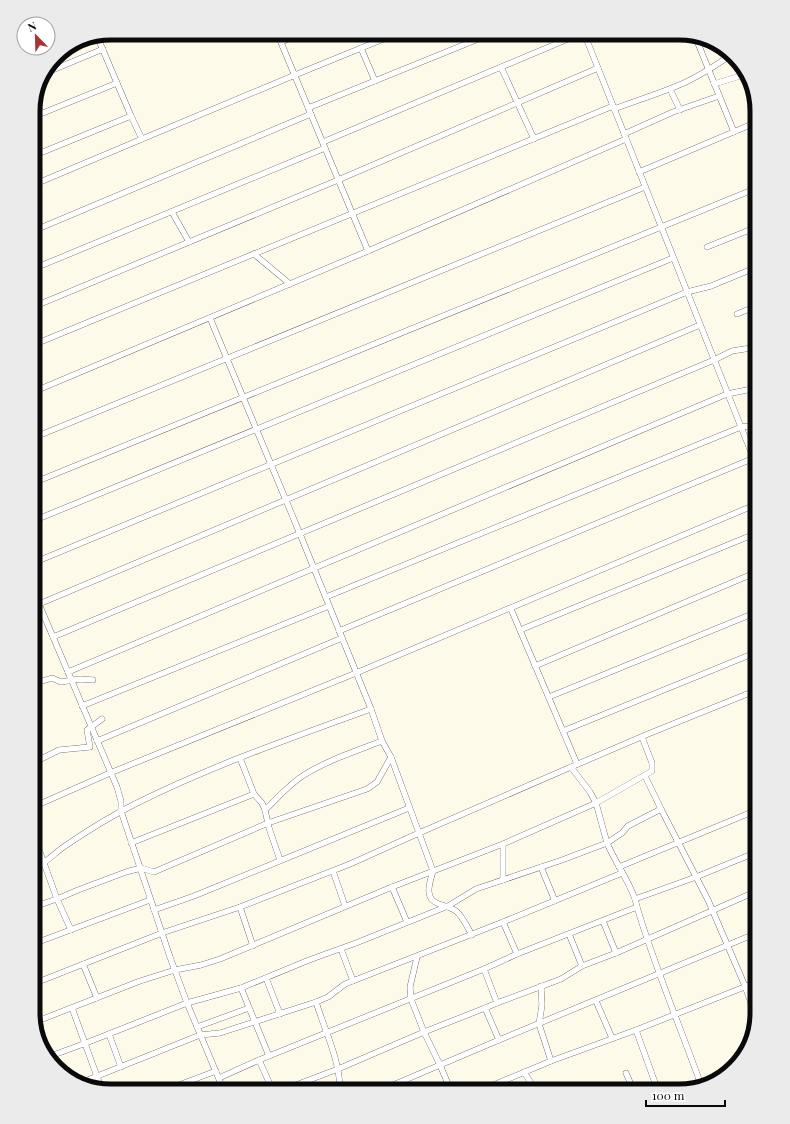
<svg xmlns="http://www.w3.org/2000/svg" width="790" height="1124" font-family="'Playfair Display',serif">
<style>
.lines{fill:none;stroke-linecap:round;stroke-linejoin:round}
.minor-casing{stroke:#3d3d3d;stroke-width:6}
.minor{stroke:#fff;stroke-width:5.5}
.rim{fill:none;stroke:#0a0a0a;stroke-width:5}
</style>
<rect width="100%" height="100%" fill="#fdfaea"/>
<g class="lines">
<g class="minor-casing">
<g id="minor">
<path d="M277,33l91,218"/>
<path d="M584,33l173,434"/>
<path d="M97,36l34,80 11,23 153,-64 103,-42"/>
<path d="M695,36l39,96"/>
<path d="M281,42l22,-9"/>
<path d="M361,48l14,33"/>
<path d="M501,67l33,72"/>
<path d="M43,74l60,-25"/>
<path d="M714,84l33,-10"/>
<path d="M670,89l10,21"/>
<path d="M308,108l185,-75"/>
<path d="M614,109c21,-8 44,-15 65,-24 18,-7 35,-19 51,-29"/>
<path d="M33,117l84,-34"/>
<path d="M624,134l49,-22 46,-16"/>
<path d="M323,142l259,-109"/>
<path d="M33,156l98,-40"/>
<path d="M639,172l118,-50"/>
<path d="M33,185l109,-46"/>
<path d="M172,212l17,30"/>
<path d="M33,231l278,-117"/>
<path d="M707,247l50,-20"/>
<path d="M254,254l36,30"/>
<path d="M33,269l292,-121"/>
<path d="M33,307l305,-127 260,-112"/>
<path d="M737,314l20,-8"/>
<path d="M210,318l90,216 71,175 11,32 9,16 42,114c-3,11 -10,28 6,33 6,2 11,3 17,7 7,6 11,16 16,24"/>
<path d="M33,345l580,-239"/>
<path d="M33,392l335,-141 258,-112"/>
<path d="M33,438l612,-251"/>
<path d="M33,483l724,-295"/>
<path d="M33,521l640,-263"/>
<path d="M33,563l654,-271 24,-6 46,-19"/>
<path d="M33,590l84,197 4,14v10l49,146 17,46 37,88"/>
<path d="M326,597l415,-170 16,-2"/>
<path d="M39,604l661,-279"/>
<path d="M511,609l66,155"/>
<path d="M520,630l237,-97"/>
<path d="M339,631l415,-173"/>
<path d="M53,637l661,-277 18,-9 19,-3 6,-2"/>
<path d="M535,666l222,-94"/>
<path d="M68,672l659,-278 30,-6"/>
<path d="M33,684l19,-6 9,4 19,-3 13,1"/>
<path d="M549,697l208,-85"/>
<path d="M82,706l247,-100"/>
<path d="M563,731l194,-79"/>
<path d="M97,741l245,-103"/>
<path d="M240,758l14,36 8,9 3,7 4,18 11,32"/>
<path d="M33,763l26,-13 31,-3 -3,-17 15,-11"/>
<path d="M645,776l16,33"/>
<path d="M33,807l77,-34 246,-100 401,-169"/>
<path d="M265,810c12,-11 24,-26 39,-35 24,-15 52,-24 78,-34"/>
<path d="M33,833l24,66 14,31"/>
<path d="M131,843l123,-49"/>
<path d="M541,867l14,34"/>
<path d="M619,867l138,-57"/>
<path d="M33,868c14,-5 20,-14 32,-22 22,-15 46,-30 70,-42 76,-38 156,-66 236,-95"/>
<path d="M333,871l12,35"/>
<path d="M503,880v-36l93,-41 56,-32v-8l-10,-26"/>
<path d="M392,887l15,35"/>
<path d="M33,907l24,-8 21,-9 48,-18 15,-4 13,4 114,-49 99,-34 10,-7 14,-25"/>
<path d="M240,907l13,39"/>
<path d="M637,907c18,61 43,119 64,178"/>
<path d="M154,910l40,-14 215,-88"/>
<path d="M603,921l13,32"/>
<path d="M569,934l13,32"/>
<path d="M33,944l117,-44"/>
<path d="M341,949l12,32"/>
<path d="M517,954l120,-47 -2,-8"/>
<path d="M83,964l14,34"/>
<path d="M266,978l14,36"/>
<path d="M33,984l129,-51 78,-26 110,-43 69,-31 152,-66"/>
<path d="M541,986l1,19 -3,19 12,37"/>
<path d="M241,988l28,68"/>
<path d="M596,1001l16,37"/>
<path d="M316,1002c9,29 24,58 24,89"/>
<path d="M497,1003l64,-24 21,-13 34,-13 141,-62"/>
<path d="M72,1008l30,82"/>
<path d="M756,1017l-11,-31 -37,-86 -47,-91 -33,17 -6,7 -15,10c8,19 21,36 28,56l61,-22 61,-25"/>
<path d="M35,1022l105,-41 35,-11 26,-5 19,-6 172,-72 111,-43"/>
<path d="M197,1027l52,-19"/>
<path d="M636,1030l22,61"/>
<path d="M109,1034l12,33"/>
<path d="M499,1040l258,-107"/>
<path d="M48,1057l38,-14 101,-40 54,-15 68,-28 47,-17 92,-37 28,-17 86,-29 45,-17 -11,-40 -6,-11 -19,-25 77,-33 109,-44"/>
<path d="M259,1060l14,31"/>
<path d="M524,1072l12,19"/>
<path d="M626,1073l8,18"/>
<path d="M219,1078l40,-18 225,-91"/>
<path d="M80,1083l120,-48 20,-2 96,-31 12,-5 17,-13 158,-62 119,-49"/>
<path d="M163,1091l53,-20"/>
<path d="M280,1091l58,-22 86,-37 61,-24"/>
<path d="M379,1091l61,-26 -16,-33 -13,-33 -1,-12 7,-30"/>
<path d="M451,1091l-11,-26 59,-25 -14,-32 12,-5 -13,-34 33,-15 -14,-32"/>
<path d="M479,1091l72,-30 85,-31 121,-48"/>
<path d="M624,1091l8,-3"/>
</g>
</g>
<use href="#minor" class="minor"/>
</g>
<path d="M0 0H790V1124H0ZM111 40H679A71 71 0 0 1 750 111V1013A71 71 0 0 1 679 1084H111A71 71 0 0 1 40 1013V111A71 71 0 0 1 111 40Z" fill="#ebebeb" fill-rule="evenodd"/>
<path class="rim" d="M111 40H679A71 71 0 0 1 750 111V1013A71 71 0 0 1 679 1084H111A71 71 0 0 1 40 1013V111A71 71 0 0 1 111 40Z"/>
<g transform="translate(36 36) rotate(337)"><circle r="19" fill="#ffffff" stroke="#9d9d9d"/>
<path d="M0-3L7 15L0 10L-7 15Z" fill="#a93435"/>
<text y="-6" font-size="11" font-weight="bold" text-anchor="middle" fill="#0a0a0a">N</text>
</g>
<path d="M646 1100v6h79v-6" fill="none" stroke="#0a0a0a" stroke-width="2"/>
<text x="652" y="1100" font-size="12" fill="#0a0a0a" stroke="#ffffff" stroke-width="3" paint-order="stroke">100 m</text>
</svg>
